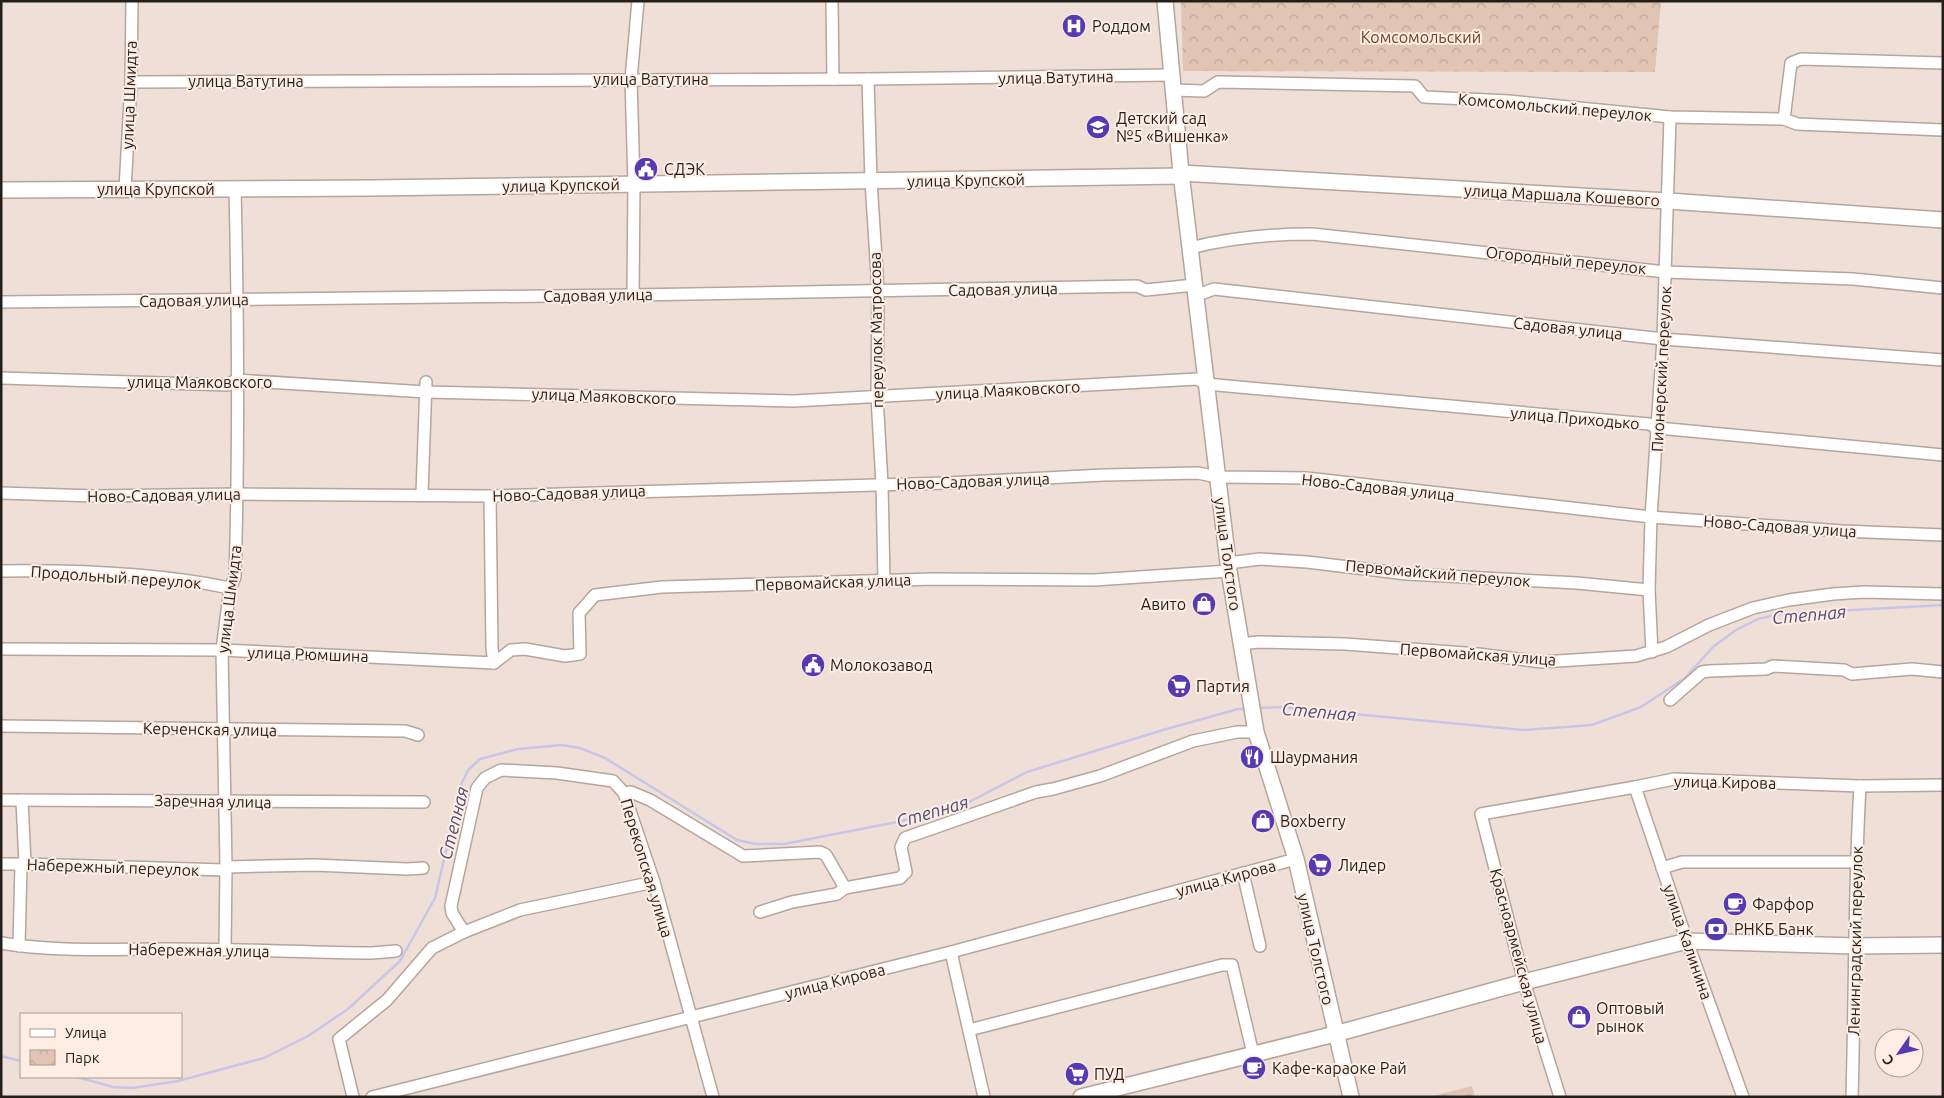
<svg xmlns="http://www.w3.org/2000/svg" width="1944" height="1098" font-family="Ubuntu,sans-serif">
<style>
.park{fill:url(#park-crowns)}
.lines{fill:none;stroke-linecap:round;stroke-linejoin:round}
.stream{stroke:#c8c6e8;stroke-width:2.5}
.minor-casing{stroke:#b5a59c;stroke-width:14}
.major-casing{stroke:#b5a59c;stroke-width:18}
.minor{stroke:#fff;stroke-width:11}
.major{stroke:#fff;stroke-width:15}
.labels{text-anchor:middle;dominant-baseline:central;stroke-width:4;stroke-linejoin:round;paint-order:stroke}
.poi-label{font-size:16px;fill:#251f1c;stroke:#fdede3;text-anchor:start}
.park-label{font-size:16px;fill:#704224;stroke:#fdede3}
.street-label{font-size:16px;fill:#251f1c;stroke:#fdede3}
.water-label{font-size:18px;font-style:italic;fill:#504a79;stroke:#fdede3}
</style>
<defs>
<pattern id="park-crowns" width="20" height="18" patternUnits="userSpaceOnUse" patternTransform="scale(1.25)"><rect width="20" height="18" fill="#e0c4b4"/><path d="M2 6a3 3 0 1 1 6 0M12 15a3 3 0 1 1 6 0" fill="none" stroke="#c0a89a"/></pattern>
</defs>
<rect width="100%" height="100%" fill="#f0dfd6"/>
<g class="park">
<path d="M1181,1h480l-6,71 -472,-1z"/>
<path d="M1472,1086l3,11h-46z"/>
</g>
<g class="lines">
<g class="stream">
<path d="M1258,708l23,-1 242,23 69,-5 49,-18 44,-29 28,-31 23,-17 22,-11 22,-5 163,-9"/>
<path d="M1,1056l20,5"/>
<path d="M77,1077l36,10 19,1 46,-7 86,-23 44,-22 40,-27 52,-48 35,-63 27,-116 7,-13 11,-10 38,-10 44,-4 18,3 25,10 132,82 19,4h28l118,-23 69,-20 56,-29 136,-42 75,-21h10"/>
</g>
<g class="minor-casing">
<g id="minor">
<path d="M832,1l1,78"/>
<path d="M868,79l3,102 7,109 -1,107 5,87 2,97"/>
<path d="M131,82l737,-3 303,-4"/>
<path d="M1173,90l31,1 14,-9 197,4 9,11 85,4 161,16 114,2 13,5 146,6"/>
<path d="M1784,119l7,-56 10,-4 142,4"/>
<path d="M125,189l6,-107 1,-81"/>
<path d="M1190,248c39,-10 81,-14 122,-14l354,38 187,7 90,9"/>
<path d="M633,295l1,-112 -3,-104 7,-78"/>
<path d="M1195,296l19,-7 449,50 280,21"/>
<path d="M1,302l632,-7 504,-9 9,4 48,-5"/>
<path d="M1,378l227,7 8,-5 190,12 368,9 403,-22 9,5 443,40 9,4 285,27"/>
<path d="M1,493l94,3 143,-2 252,2 457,-13 157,-8 94,-2 19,4 89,1 345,39 191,14 101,4"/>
<path d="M422,494l4,-112"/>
<path d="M490,496l2,152 2,15"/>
<path d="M1228,563l32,-4 47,3 100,12 170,9 72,7"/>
<path d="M1,571c74,-1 156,2 229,17"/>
<path d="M1241,644l17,-2 87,2 133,10 64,8 94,-6 30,-9 43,-22 44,-17 36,-8 44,-6 31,-2 79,2"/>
<path d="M1,649l221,1 272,13"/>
<path d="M1652,652l-3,-62 2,-73 12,-178 7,-222"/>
<path d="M494,663l17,-13 14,-1 40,7 15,-2 -1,-41 16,-18 67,-8 271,-8 161,1 135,-9"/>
<path d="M1670,700l32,-28 7,-1 57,-2 7,-3 71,4 8,4 60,-5 31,3"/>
<path d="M1,726l404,5 13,4"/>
<path d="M1635,787l52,154 56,156"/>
<path d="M624,793l7,-1 19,8 93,56 77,-4 6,3 19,33 55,-10 6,-6 -5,-25 4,-9 131,-46 17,-3 47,-13 93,-35 44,-9h19"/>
<path d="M1,800l423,2"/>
<path d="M22,800l3,64"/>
<path d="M1,864h24l200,6"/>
<path d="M226,867l88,-2 93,4 16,-1"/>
<path d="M1662,868l20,-6h174"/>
<path d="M1243,873l17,73"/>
<path d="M760,912l32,-10 45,-8 8,-6"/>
<path d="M464,932l-12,-19 -1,-7 26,-118 8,-10 16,-8 56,3 56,8 11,12 30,89 59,215"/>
<path d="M1,943c53,9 109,6 163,6 69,0 139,3 208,4l24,-2"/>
<path d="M19,946l2,-82"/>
<path d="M225,949l1,-82 -4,-217 8,-62 5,-11c4,-129 3,-259 0,-389"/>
<path d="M951,952l33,145"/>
<path d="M969,1030l253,-65h10l21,89"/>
<path d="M353,1097l-14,-58 48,-39 45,-52 32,-16 56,-22 134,-28"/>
<path d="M372,1097l579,-145 345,-93"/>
<path d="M1560,1097l-36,-115 -43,-168 154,-27 39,-8 186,7 83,-1"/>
<path d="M1852,1097c3,-104 2,-208 8,-311"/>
</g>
</g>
<g class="major-casing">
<g id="major">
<path d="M1165,1l16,172 48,398 27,161 40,127 55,238"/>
<path d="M1181,173l487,28 275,19"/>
<path d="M1,190l371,-2 809,-12"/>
<path d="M1081,1097l254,-63 189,-52 163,-41 169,5 87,-1"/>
</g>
</g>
<use href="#minor" class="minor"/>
<use href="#major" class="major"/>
</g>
<defs>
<g id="hospital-disc" transform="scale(1.25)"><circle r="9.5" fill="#5739b1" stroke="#fdede3"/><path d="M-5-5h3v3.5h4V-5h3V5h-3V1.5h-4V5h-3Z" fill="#fff"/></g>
<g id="school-disc" transform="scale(1.25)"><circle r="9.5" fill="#5739b1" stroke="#fdede3"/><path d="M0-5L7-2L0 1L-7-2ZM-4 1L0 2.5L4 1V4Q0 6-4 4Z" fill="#fff"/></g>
<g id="civic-disc" transform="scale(1.25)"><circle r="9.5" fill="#5739b1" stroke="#fdede3"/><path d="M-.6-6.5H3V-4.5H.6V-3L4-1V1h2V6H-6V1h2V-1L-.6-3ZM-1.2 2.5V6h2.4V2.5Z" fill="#fff"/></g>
<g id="shop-disc" transform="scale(1.25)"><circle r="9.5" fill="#5739b1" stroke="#fdede3"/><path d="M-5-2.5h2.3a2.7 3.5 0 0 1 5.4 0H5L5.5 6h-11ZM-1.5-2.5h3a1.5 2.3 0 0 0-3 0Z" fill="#fff"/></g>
<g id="supermarket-disc" transform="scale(1.25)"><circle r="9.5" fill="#5739b1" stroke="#fdede3"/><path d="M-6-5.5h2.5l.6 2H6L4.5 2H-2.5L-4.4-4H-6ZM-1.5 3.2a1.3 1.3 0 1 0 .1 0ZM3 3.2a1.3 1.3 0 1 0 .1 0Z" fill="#fff"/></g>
<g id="restaurant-disc" transform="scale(1.25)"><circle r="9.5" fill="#5739b1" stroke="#fdede3"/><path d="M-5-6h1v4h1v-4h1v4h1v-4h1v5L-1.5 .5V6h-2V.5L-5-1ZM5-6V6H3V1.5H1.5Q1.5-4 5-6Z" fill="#fff"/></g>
<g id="cafe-disc" transform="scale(1.25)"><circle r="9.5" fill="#5739b1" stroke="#fdede3"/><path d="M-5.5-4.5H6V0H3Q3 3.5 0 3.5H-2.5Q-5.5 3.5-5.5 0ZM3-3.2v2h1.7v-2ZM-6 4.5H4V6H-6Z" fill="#fff"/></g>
<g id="bank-disc" transform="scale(1.25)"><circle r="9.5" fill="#5739b1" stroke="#fdede3"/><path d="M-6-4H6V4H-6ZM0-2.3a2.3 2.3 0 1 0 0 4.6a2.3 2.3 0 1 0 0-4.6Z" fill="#fff"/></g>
</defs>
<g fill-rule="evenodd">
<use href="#hospital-disc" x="1074" y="26"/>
<use href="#school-disc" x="1098" y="127"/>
<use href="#civic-disc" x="646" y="169"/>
<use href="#shop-disc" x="1204" y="604"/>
<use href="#civic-disc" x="813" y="665"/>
<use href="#supermarket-disc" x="1179" y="686"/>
<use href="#restaurant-disc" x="1252" y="757"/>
<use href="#shop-disc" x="1263" y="821"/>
<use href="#supermarket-disc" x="1320" y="865"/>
<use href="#cafe-disc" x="1735" y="904"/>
<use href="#bank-disc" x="1716" y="929"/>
<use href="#shop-disc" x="1579" y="1017"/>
<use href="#cafe-disc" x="1254" y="1068"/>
<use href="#supermarket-disc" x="1077" y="1074"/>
</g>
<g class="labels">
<g class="poi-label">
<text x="1092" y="26">Роддом</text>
<text x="1116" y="118">Детский сад<tspan x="1116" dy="18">№5 «Вишенка»</tspan></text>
<text x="664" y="169">СДЭК</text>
<text x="1186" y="604" text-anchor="end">Авито</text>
<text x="830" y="665">Молокозавод</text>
<text x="1196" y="686">Партия</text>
<text x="1270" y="757">Шаурмания</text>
<text x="1280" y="821">Boxberry</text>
<text x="1338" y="865">Лидер</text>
<text x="1752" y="904">Фарфор</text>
<text x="1734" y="929">РНКБ Банк</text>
<text x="1596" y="1008">Оптовый<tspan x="1596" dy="18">рынок</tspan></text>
<text x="1272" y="1068">Кафе-караоке Рай</text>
<text x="1094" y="1074">ПУД</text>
</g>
<g class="park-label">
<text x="1421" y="37">Комсомольский</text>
</g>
<g class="street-label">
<text transform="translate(1056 77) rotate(-1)">улица Ватутина</text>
<text x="651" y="79">улица Ватутина</text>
<text x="246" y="81">улица Ватутина</text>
<text transform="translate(129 95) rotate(-88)">улица Шмидта</text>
<text transform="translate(1555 107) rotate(5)">Комсомольский переулок</text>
<text transform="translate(966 180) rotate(-1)">улица Крупской</text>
<text transform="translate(561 185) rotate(-1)">улица Крупской</text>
<text x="156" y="189">улица Крупской</text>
<text transform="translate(1562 195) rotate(3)">улица Маршала Кошевого</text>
<text transform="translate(1566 260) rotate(6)">Огородный переулок</text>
<text transform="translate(1003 289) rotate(-1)">Садовая улица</text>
<text transform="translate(598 295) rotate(-1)">Садовая улица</text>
<text transform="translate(194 300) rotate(-1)">Садовая улица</text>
<text transform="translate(1568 328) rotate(6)">Садовая улица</text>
<text transform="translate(876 330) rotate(-91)">переулок Матросова</text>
<text transform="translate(1661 369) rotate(-87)">Пионерский переулок</text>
<text x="200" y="382">улица Маяковского</text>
<text transform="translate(1008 390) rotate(-3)">улица Маяковского</text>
<text transform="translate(604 396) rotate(2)">улица Маяковского</text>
<text transform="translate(1575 418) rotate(5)">улица Приходько</text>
<text transform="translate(973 481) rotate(-2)">Ново-Садовая улица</text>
<text transform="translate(1378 487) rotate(6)">Ново-Садовая улица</text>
<text transform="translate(569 493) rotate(-2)">Ново-Садовая улица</text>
<text transform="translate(164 495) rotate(-1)">Ново-Садовая улица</text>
<text transform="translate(1780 526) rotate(4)">Ново-Садовая улица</text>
<text transform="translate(1228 554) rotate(82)">улица Толстого</text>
<text transform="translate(1438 573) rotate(5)">Первомайский переулок</text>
<text transform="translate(116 577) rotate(4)">Продольный переулок</text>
<text transform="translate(833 582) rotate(-2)">Первомайская улица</text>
<text transform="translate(229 599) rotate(-83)">улица Шмидта</text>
<text transform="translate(308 654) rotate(2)">улица Рюмшина</text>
<text transform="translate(1478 654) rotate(4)">Первомайская улица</text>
<text transform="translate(210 729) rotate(1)">Керченская улица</text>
<text transform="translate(1725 782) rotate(1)">улица Кирова</text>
<text transform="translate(213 801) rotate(1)">Заречная улица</text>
<text transform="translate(113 867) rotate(2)">Набережный переулок</text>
<text transform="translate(647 868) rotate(73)">Перекопская улица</text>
<text transform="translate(1226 878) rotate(-15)">улица Кирова</text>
<text transform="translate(1855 941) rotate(-89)">Ленинградский переулок</text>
<text transform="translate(1688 942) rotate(71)">улица Калинина</text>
<text transform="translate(1316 949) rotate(77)">улица Толстого</text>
<text transform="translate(199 950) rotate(1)">Набережная улица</text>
<text transform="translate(1519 956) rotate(75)">Красноармейская улица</text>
<text transform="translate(835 981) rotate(-14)">улица Кирова</text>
</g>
<g class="water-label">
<text transform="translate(1809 614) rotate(-5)">Степная</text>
<text transform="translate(1319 711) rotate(5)">Степная</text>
<text transform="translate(932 811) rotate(-16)">Степная</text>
<text transform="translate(453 823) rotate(-76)">Степная</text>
</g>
</g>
<rect width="1944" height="1098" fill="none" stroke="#251f1c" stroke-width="5"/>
<rect x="20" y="1013" width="162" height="65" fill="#fdede3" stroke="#a79b93"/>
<rect x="30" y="1029" width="25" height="8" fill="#ffffff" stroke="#a79b93"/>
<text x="65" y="1038" font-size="15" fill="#251f1c">Улица</text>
<rect x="30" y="1050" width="25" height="15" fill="url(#park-crowns)" stroke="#a79b93"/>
<text x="65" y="1063" font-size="15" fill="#251f1c">Парк</text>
<g transform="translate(1899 1053) rotate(236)"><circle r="24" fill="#fdede3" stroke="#a79b93"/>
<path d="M0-4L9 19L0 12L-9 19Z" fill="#5739b1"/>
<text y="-8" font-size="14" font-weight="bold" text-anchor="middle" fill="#251f1c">С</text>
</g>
</svg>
